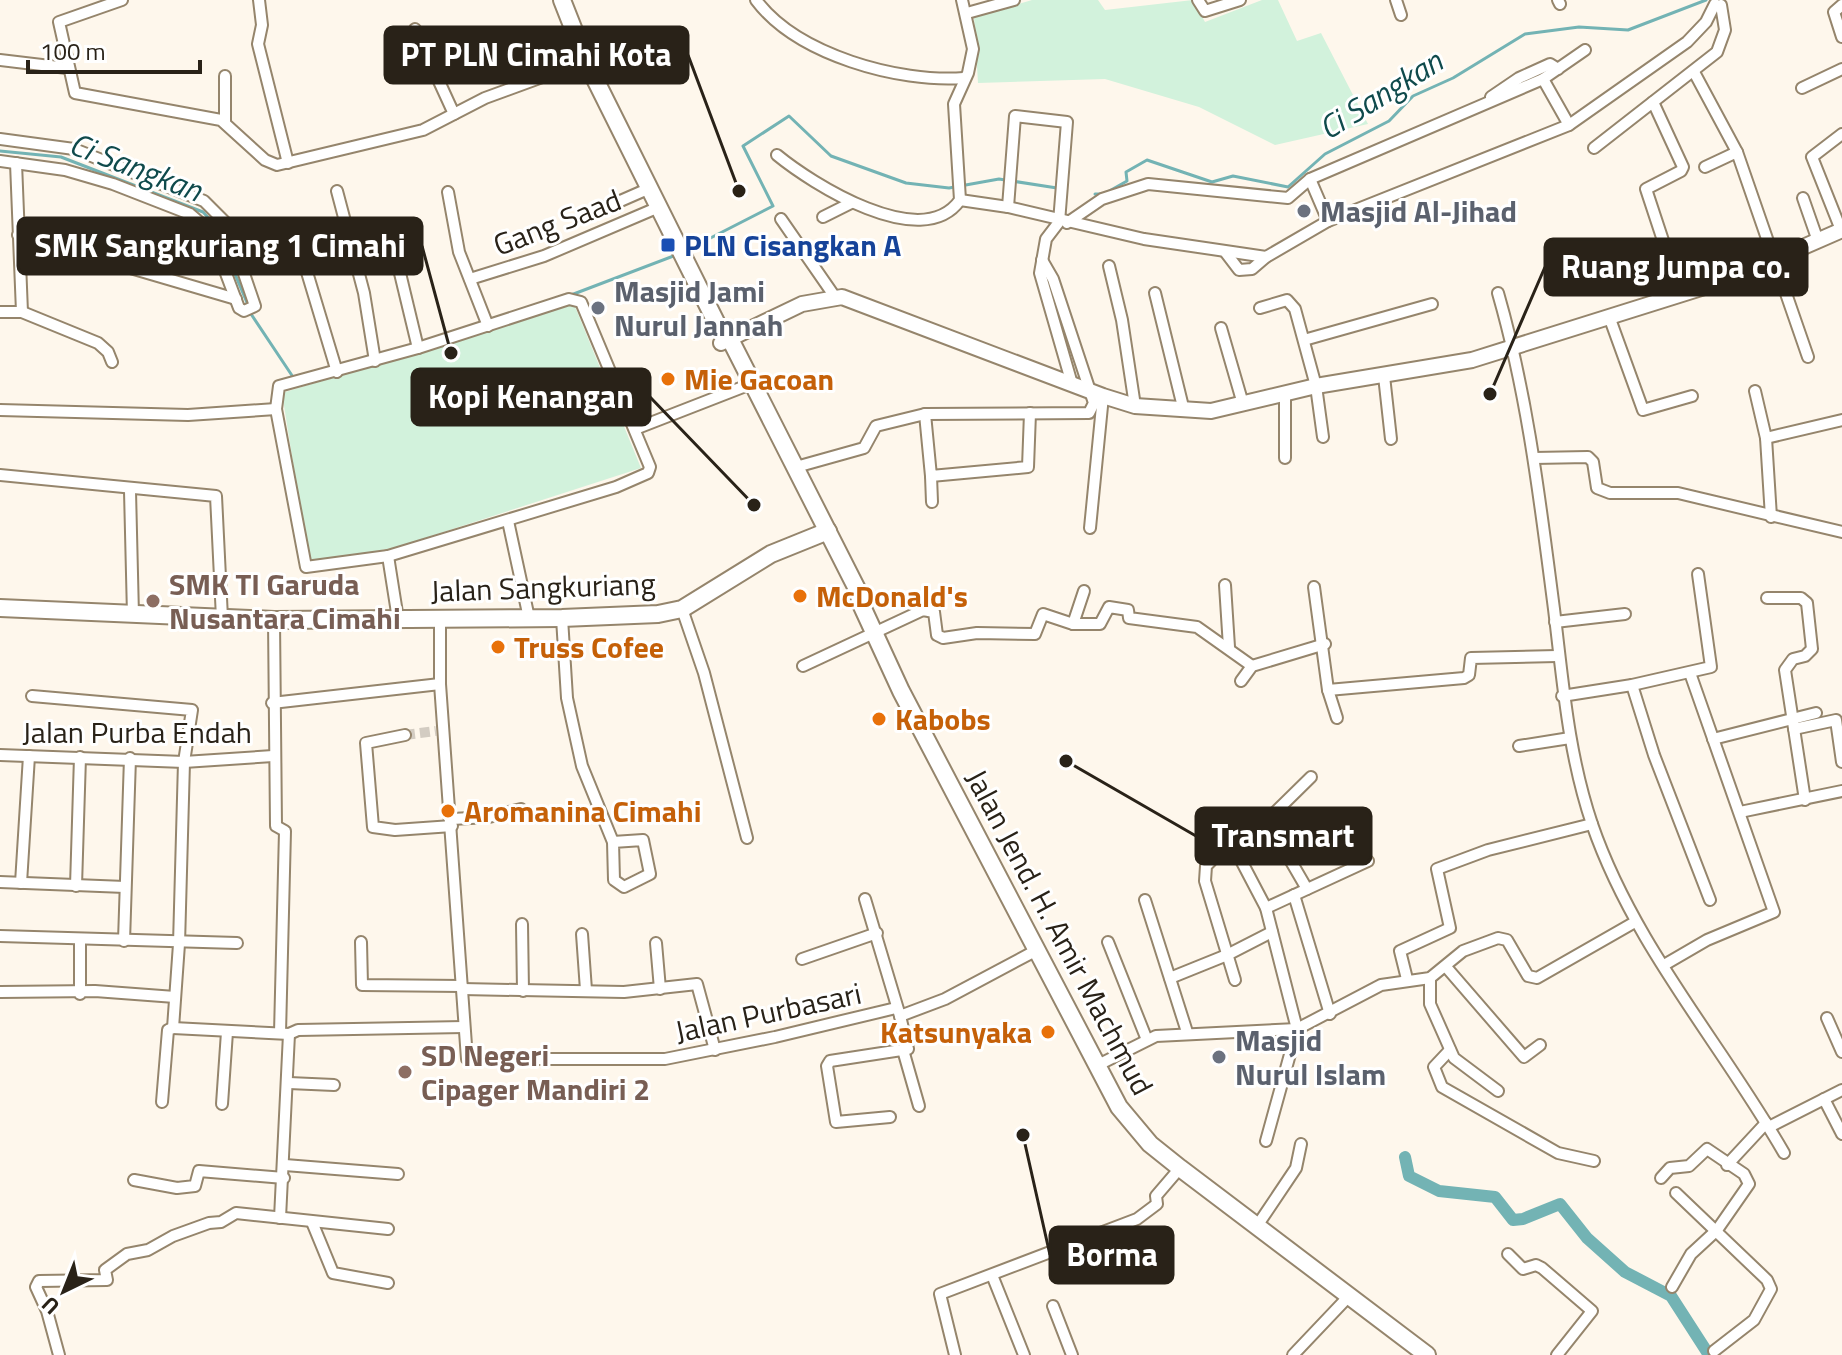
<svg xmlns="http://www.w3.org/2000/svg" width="1842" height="1355" font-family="'Titillium Web',sans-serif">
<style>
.green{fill:#d2f2dc}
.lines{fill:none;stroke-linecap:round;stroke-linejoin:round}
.stream{stroke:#73b3b4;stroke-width:3}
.canal{stroke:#73b3b4;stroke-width:12}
.minor-tunnel{stroke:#d3ccc2;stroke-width:10;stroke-dasharray:10 5;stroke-linecap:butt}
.minor-casing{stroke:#95856c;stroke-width:14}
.secondary-casing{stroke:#95856c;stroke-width:18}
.primary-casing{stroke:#95856c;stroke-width:20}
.trunk-casing{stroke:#95856c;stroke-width:20}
.minor{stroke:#fff;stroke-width:10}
.secondary{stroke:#fff;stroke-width:14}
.primary{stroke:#fff;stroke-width:16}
.trunk{stroke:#fff;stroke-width:16}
.worship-dot{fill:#6b7280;stroke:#fff;stroke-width:3}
.transit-dot{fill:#1a4fb4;stroke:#fff;stroke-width:3}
.food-dot{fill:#e8710a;stroke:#fff;stroke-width:3}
.education-dot{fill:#8d6e63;stroke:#fff;stroke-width:3}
.labels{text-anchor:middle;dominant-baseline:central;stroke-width:6;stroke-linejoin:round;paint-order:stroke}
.worship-label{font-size:30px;font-weight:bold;fill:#5b616d;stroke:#fff;text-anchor:start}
.street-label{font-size:30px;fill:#292218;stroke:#fff}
.transit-label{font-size:30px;font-weight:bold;fill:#164399;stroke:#fff;text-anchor:start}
.food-label{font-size:30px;font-weight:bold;fill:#c56008;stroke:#fff;text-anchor:start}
.education-label{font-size:30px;font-weight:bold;fill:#785e54;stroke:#fff;text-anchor:start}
.water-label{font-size:32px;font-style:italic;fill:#0f4a4c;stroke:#fff}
.leader{fill:none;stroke:#292218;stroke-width:3}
.callout-dot{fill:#292218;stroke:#fff;stroke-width:3}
.callout{fill:#292218;stroke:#292218;stroke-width:3}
.callout-label{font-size:32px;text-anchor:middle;font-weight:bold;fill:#fff}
</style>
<rect width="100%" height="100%" fill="#fef7ec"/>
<g class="green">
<path d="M1032,0h66l7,10 88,-10 12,22 57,-22h16l19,41 24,-8 47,91 -93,21 -76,-38 -94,-28 -127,4 -4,-66z"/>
<path d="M574,304l67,164 -244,79 -88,17 -27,-171z"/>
</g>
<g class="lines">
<g class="stream">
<path d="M0,151l61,6 142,55 11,12 34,81"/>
<path d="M1095,194h9l23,-13 -1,-9 21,-12 65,22 21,-6 55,11 37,-33 64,-33 24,-25 40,-18 72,-44 54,-7 49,3 78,-30"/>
<path d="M687,250l86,-44 -30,-60 46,-30 42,40 75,27 43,5 50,-9 58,9"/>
<path d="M571,295l105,-40"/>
<path d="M251,314l42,63"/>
</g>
<path class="canal" d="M1405,1157l4,19 30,15 56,6 18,23 10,-1 37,-15 27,34 38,34 46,24 38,59"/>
<path class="minor-tunnel" d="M405,735l31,-4"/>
<g class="minor-casing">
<g id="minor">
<path d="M122,0l-63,22 16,71 146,27 44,40 12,5 146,-35 62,-32 101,-37"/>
<path d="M259,0l3,25 -4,19 30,119"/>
<path d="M756,0c41,55 143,83 208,78"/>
<path d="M1198,0l7,11 35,-11"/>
<path d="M1396,0l5,15"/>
<path d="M1558,0l2,4"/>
<path d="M1842,5l-8,7 8,25"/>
<path d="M967,13l47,-13"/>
<path d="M415,29l39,85"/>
<path d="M0,60l67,8"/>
<path d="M1694,72l43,80 71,205"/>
<path d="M225,76v46"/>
<path d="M1543,79l26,46"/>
<path d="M1802,88l40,-19"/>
<path d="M1491,97l28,-19 31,-14 8,5"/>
<path d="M1653,102l30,65 -2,4 -35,18 35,106"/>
<path d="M0,139l74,10 130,52 23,23 28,82 -11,5 -5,-3 -29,-77 -20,-17 -77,-30 -48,-14 -65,-9"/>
<path d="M1594,148l123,-96 8,-22 -4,-25"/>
<path d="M777,155c34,28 145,99 183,45l-6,-96 14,-31 5,-24 -11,-49"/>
<path d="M16,163l6,149"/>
<path d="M1705,167l32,-15"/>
<path d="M1310,179l18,42"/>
<path d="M337,191l27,102 11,68"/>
<path d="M448,192l11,60 29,74"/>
<path d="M1803,198l15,43"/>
<path d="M960,200l48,7 136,32 122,18 62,-36 241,-96 118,-83 19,-20 9,-18"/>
<path d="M1008,207l7,-91 52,6 -8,100 -13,17 -6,34 32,111"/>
<path d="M586,216l64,-28"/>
<path d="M823,217l28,-14"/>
<path d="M781,219l54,78"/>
<path d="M1067,223l35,-24 46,-15 140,14 22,-19 233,-100 42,-29"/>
<path d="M1841,230l-29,-73 30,-23"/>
<path d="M18,235l218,64"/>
<path d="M297,239l40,133"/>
<path d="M1226,253l13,17 13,-1 14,-12"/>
<path d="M1109,266l13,54 13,86"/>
<path d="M399,269l19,79"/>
<path d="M470,279l74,-23 115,-49"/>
<path d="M1155,293l29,118"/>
<path d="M1498,293c30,104 42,209 56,316 9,73 14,144 38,215 42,122 129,219 192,329"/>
<path d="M569,299l12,3 69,165 -2,6 -32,14 -228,69 -82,11 -30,-158 3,-23 139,-38z"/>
<path d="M1260,308l27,-8 8,9 21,77 7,51"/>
<path d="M0,312h22l76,31 10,9 4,10"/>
<path d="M1610,319l33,91 49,-14"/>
<path d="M1221,328l22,76"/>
<path d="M1304,340l128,-36"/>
<path d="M1384,376l7,63"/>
<path d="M1755,391l11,47 5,79"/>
<path d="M0,410l188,5 88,-6"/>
<path d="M925,414l6,62 97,-9 2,-54"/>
<path d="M635,429l108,-42"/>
<path d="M1766,438l76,-18"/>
<path d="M1285,458v-65"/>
<path d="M1534,458l54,-1 5,5 4,26 13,5h68l164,39"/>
<path d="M796,467l68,-19 12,-22 49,-12 164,-1 5,-10 -41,-124 -11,-19"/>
<path d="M0,475l216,21 6,122"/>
<path d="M931,476l1,26"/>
<path d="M130,491l3,124"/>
<path d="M508,521l21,97"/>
<path d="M1090,528l13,-132"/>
<path d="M388,556l10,63"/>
<path d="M1225,585l4,62"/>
<path d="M1314,587l14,103 9,28"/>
<path d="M1767,598h34l6,5 5,46 -7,7 -12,3 -8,11 20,130"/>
<path d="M682,609l22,64 43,165"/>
<path d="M562,618l5,80 15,68 31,76 1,38 10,7 26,-13 -7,-34 -30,2"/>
<path d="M440,619v65l27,375h198l110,-22 121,-29"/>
<path d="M274,620l2,206 9,5 -5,202"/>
<path d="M1555,622l70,-8"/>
<path d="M1073,624l11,-33"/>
<path d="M803,666l120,-56 11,2 3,23 6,3 34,-5 58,1 8,-20 30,10h27l9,-17 19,3 1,8 68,9 55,39"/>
<path d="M1241,681l11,-15 73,-22"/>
<path d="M1632,685l22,70 56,145"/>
<path d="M1328,690l136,-12 5,-3 2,-17 86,-2"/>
<path d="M32,696l160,14 -8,52 -5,182 -6,84"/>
<path d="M1562,696l70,-11 79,-18 -13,-93"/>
<path d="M272,703l168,-19"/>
<path d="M1794,729l42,-9 6,42"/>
<path d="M405,735l-39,8 7,84 22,3 57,-4"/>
<path d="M1713,739l103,-26"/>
<path d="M1519,746l51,-8"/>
<path d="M0,755l184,7 89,-6"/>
<path d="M1740,812l102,-21"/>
<path d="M452,819l37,-2 32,-8"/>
<path d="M1267,820l40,69"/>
<path d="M1222,837l12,10 32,61 31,121 -31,112"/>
<path d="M1234,847l14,-8 63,-62"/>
<path d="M1211,861l-5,5 -1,15 30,99"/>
<path d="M0,882l125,5"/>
<path d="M21,883l8,-127"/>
<path d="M76,886l4,-129"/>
<path d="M1294,895l36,119"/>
<path d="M865,899l35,117 45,-17 92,-49"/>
<path d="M1145,900l42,132"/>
<path d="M1266,908l102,-47"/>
<path d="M522,924l1,67"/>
<path d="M582,934l4,56"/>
<path d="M0,936l237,7"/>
<path d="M124,941l6,-183"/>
<path d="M361,942l1,43 100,1"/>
<path d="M1108,942l39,98"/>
<path d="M656,943l4,46"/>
<path d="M802,959l75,-26"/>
<path d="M1664,965l43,-25 67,-28 -84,-239"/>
<path d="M1447,968l77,89 16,-12"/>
<path d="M1170,978l57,-23 45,-23"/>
<path d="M1430,978v26l24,54 44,33"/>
<path d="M1407,979l-7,-28 50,-23 -13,-59 51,-19 104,-26"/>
<path d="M462,989l162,3 73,-8 18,66"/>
<path d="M0,992l95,-1 80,6"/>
<path d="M80,994v-55"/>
<path d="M1827,1018l15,34"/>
<path d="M173,1028l116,6 9,-4 166,-3"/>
<path d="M903,1050l16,56"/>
<path d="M1450,1050l-16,17 8,20 116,66 36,8"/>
<path d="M1096,1066l60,-30 141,-7 84,-44 49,-7 33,-27 35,-13 9,2 21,36 9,2 98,-56"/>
<path d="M289,1083l45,2"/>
<path d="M1824,1099l18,35"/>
<path d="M162,1102l6,-72 5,-2"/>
<path d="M222,1104l5,-72"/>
<path d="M890,1117l-54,5 -9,-56 3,-5 78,-12 -8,-33"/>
<path d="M1769,1127l73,-37"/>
<path d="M285,1165l113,9"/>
<path d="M1727,1165l39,-42"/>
<path d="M1661,1178l9,-10 19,-2 18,-17 37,25 5,10 -32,46 -26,24 -19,33"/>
<path d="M134,1180l43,8 18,-2 4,-15 85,7"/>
<path d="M1676,1193l91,87 4,9 -17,31 -40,31"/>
<path d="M280,1218l9,-184"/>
<path d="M312,1222l21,51 55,10"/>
<path d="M1257,1226l39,-58 5,-24"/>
<path d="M1096,1235l13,27"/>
<path d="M1508,1254l15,15 13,-4 6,3 50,43 -35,44"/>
<path d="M992,1275l32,80"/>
<path d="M1053,1306l19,49"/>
<path d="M59,1355l-12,-44 -11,-24 3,-6 68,-1 -2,-10 22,-16 21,-4 25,-14 36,-13 12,-1 15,-9 152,16"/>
<path d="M955,1355l-15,-61 197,-75 20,-15 -1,-8 24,-28"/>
<path d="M1293,1355l56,-59"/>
</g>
</g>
<g class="secondary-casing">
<path id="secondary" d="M721,343l81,-39 40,-7 261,99 32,10 76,5 105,-25 156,-26 258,-81 112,-49"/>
</g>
<g class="primary-casing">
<path id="primary" d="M0,608l274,12 288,-2 96,-4 24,-5 89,-55 57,-23"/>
</g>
<g class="trunk-casing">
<path id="trunk" d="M562,0l24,61 132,265 12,13 129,254 1,9 41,89 218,416 31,37 30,24 247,187"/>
</g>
<use href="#minor" class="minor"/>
<use href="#secondary" class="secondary"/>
<use href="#primary" class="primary"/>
<use href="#trunk" class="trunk"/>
</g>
<g class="worship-dot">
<circle cx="1304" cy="211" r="8"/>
<circle cx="598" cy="308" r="8"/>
<circle cx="1219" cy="1057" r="8"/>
</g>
<rect class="transit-dot" x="660" y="237" width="16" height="16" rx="4"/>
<g class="food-dot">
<circle cx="668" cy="379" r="8"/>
<circle cx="800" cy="596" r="8"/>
<circle cx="498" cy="647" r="8"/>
<circle cx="879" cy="719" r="8"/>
<circle cx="448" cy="811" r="8"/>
<circle cx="1048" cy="1032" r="8"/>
</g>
<g class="education-dot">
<circle cx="153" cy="601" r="8"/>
<circle cx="405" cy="1072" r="8"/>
</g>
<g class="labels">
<g class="worship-label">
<text x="1320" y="211">Masjid Al-Jihad</text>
<text x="614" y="291">Masjid Jami<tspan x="614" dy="34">Nurul Jannah</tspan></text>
<text x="1235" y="1040">Masjid<tspan x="1235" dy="34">Nurul Islam</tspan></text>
</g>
<g class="street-label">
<text transform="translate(557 222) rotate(-21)">Gang Saad</text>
<text transform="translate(543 587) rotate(-2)">Jalan Sangkuriang</text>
<text x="137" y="732">Jalan Purba Endah</text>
<text transform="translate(1060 932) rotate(62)">Jalan Jend. H. Amir Machmud</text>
<text transform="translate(768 1012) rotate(-12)">Jalan Purbasari</text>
</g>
<g class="transit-label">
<text x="684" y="245">PLN Cisangkan A</text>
</g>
<g class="food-label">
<text x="684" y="379">Mie Gacoan</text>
<text x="816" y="596">McDonald's</text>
<text x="514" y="647">Truss Cofee</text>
<text x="895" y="719">Kabobs</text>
<text x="464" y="811">Aromanina Cimahi</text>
<text x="1032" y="1032" text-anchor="end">Katsunyaka</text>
</g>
<g class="education-label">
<text x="169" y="584">SMK TI Garuda<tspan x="169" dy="34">Nusantara Cimahi</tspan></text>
<text x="421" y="1055">SD Negeri<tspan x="421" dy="34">Cipager Mandiri 2</tspan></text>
</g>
<g class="water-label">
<text transform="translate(1380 94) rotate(-32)">Ci Sangkan</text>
<text transform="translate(136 166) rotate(21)">Ci Sangkan</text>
</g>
</g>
<path class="leader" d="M739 191L688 55M451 353L422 246M1490 394L1545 267M754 505L650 397M1066 761L1196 836M1023 1135L1050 1255"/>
<g class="callout-dot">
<circle cx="739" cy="191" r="8"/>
<circle cx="451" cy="353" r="8"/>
<circle cx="1490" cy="394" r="8"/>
<circle cx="754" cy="505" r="8"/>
<circle cx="1066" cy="761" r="8"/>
<circle cx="1023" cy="1135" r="8"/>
</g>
<g class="callout">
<rect x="385" y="27" width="303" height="56" rx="8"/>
<rect x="18" y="218" width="404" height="56" rx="8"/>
<rect x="1545" y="239" width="262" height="56" rx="8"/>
<rect x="412" y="369" width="238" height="56" rx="8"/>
<rect x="1196" y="808" width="175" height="56" rx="8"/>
<rect x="1050" y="1227" width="123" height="56" rx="8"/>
</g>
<g class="callout-label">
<text x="536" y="66">PT PLN Cimahi Kota</text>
<text x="220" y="257">SMK Sangkuriang 1 Cimahi</text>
<text x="1676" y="278">Ruang Jumpa co.</text>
<text x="531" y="408">Kopi Kenangan</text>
<text x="1283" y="847">Transmart</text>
<text x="1112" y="1266">Borma</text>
</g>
<g transform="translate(64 1291) rotate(223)" stroke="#ffffff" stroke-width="6" paint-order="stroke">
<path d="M0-6L14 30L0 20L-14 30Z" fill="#292218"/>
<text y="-12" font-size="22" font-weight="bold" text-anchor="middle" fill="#292218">U</text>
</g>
<path d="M28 60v12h172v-12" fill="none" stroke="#292218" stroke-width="4"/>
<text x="40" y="60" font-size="24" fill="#292218" stroke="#ffffff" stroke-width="6" paint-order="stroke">100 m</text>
</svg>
